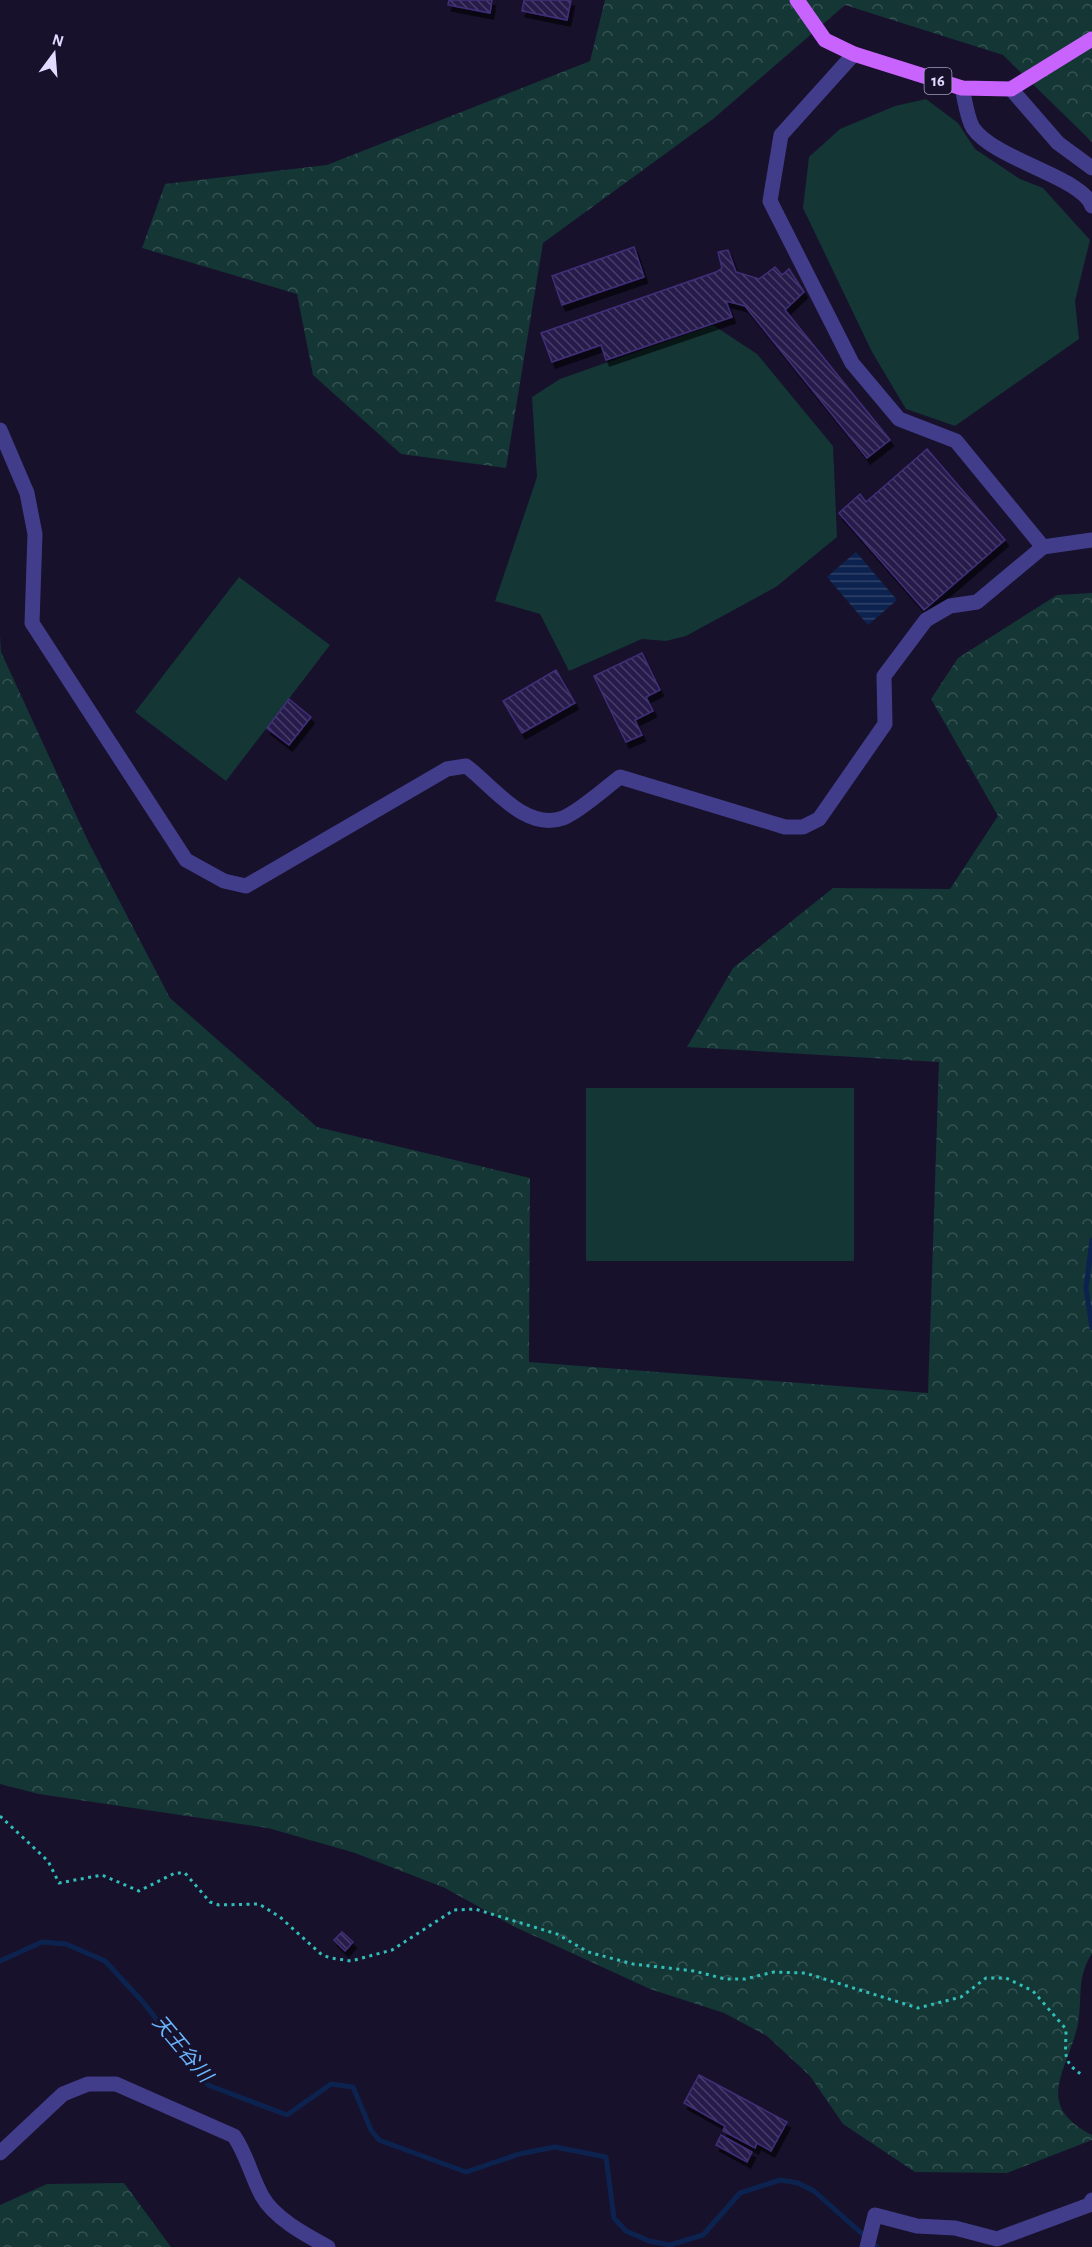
<svg xmlns="http://www.w3.org/2000/svg" width="1092" height="2247" font-family="'Alegreya Sans','Noto Sans JP',sans-serif">
<style>
.forest{fill:url(#forest-crowns)}
.pitch{fill:#143635}
.water{fill:url(#water-rules)}
.lines{fill:none;stroke-linecap:round;stroke-linejoin:round}
.stream{stroke:#0d234f;stroke-width:5}
.building{fill:url(#building-back-hatch);stroke:#402f78;stroke-width:1.5;filter:url(#shadow)}
.path{stroke:#31beb9;stroke-width:3;stroke-dasharray:3 4.5;stroke-linecap:butt}
.minor{stroke:#423d8a;stroke-width:15}
.major{stroke:#c963fe;stroke-width:15}
.labels{text-anchor:middle;dominant-baseline:central;stroke-width:6;stroke-linejoin:round;paint-order:stroke}
.shield{fill:#17112c;stroke:#a49fc0;stroke-width:1.5}
.shield-label{font-size:16px;font-weight:bold;fill:#e1dcff}
.water-label{font-size:20px;font-style:italic;fill:#6ab6fe;stroke:#17112c}
</style>
<defs>
<pattern id="forest-crowns" width="20" height="18" patternUnits="userSpaceOnUse" patternTransform="scale(1.5)"><rect width="20" height="18" fill="#143635"/><path d="M2 6a3 3 0 1 1 6 0M12 15a3 3 0 1 1 6 0" fill="none" stroke="#365253"/></pattern>
<pattern id="water-rules" width="6" height="5" patternUnits="userSpaceOnUse" patternTransform="scale(1.5)"><rect width="6" height="5" fill="#0d234f"/><path d="M0 2.5h6" fill="none" stroke="#304269"/></pattern>
<pattern id="building-back-hatch" width="6" height="6" patternUnits="userSpaceOnUse" patternTransform="scale(1.5)"><rect width="6" height="6" fill="#281d4c"/><path d="M-1 5l2 2M0 0l6 6M5-1l2 2" fill="none" stroke="#473d67"/></pattern>
<filter id="shadow"><feDropShadow dx="3.5" dy="6" stdDeviation="0" flood-color="#0009"/></filter>
</defs>
<rect width="100%" height="100%" fill="#17112c"/>
<g class="forest">
<path d="M605,0h487v142l-89,-87 -158,-50 -132,114 -170,124 -37,225 -105,-14 -88,-79 -16,-81 -155,-46 23,-64 162,-19 263,-104z"/>
<path d="M1092,593v1360c-16,27 -9,42 -14,71 -10,47 -46,80 14,111v5l-85,33 -92,-1 -72,-48 -33,-48 -43,-40 -43,-23 -74,-24 -135,-62 -70,-39 -90,-35 -87,-25 -229,-34 -39,-10v-1149l1,17 87,189 82,157 147,129 213,51 -1,184 399,31 11,-331 -252,-15 46,-79 100,-80 117,1 48,-73 -67,-117 27,-41 99,-63z"/>
<path d="M124,2183l47,64h-171v-42l47,-21z"/>
</g>
<g class="pitch">
<path d="M926,99l32,24 17,26 45,30 23,9 47,52 -15,61 4,38 -124,87 -49,-17 -34,-57 -69,-144 6,-51 31,-28 55,-23z"/>
<path d="M713,325l44,29 76,92 4,91 -61,50 -90,49 -20,5 -24,-2 -73,32 -29,-57 -45,-13 42,-124 -5,-80 28,-18z"/>
<path d="M239,577l91,68 -104,136 -91,-69z"/>
<rect x="586" y="1088" width="268" height="173"/>
</g>
<path class="water" d="M856,552l41,48 -29,25 -41,-48z"/>
<g class="lines">
<g class="stream">
<path d="M1092,1240l-6,48 6,40"/>
<path d="M0,1961l42,-19 24,2 39,17 38,41 65,83 79,30 44,-31 22,3 18,43 8,10 87,32 53,-18 36,-7 51,10 8,61 12,13 23,10 21,4 33,-10 37,-42 40,-13 18,3 16,8 63,56"/>
</g>
</g>
<g class="building">
<path d="M449,0h43l-2,13 -42,-8z"/>
<path d="M524,0h47l-4,20 -45,-9z"/>
<path d="M634,247l10,30 -82,28 -10,-29z"/>
<path d="M728,250l8,22 23,7 16,-12 7,8 7,-6 15,23 -19,18 105,130 -23,18 -122,-152 -19,-5 6,16 -126,43 -5,-15 -49,17 -11,-29 175,-61 6,-4 -4,-16z"/>
<path d="M927,449l78,91 -81,70 -85,-97 21,-19 6,8z"/>
<path d="M642,653l18,37 -14,7 7,14 -18,9 7,15 -16,7 -32,-66z"/>
<path d="M556,670l19,33 -53,30 -19,-32z"/>
<path d="M289,699l22,18 -22,28 -22,-17z"/>
<path d="M342,1932l11,10 -8,9 -11,-11z"/>
<path d="M699,2075l88,47 -16,29 -14,-8 -2,5 -32,-17 2,-5 -41,-23z"/>
<path d="M721,2135l31,17 -5,10 -31,-17z"/>
</g>
<g class="lines">
<path class="path" d="M0,1816l48,45 11,22 43,-8 37,16 36,-18h10l25,29 9,3 40,-1 21,13 42,38 9,3 20,3 41,-11 62,-40 21,-1 82,25 31,18 45,12 61,7 31,8h20l29,-7 31,1 113,35 43,-11 25,-19h20l27,13 33,38c0,25 -5,33 18,47"/>
<g class="minor">
<path d="M854,54l-73,81 -11,66 82,162 47,56 57,22 87,106"/>
<path d="M962,88c3,12 5,30 11,40 22,32 109,49 119,78"/>
<path d="M1011,89l47,54 34,25"/>
<path d="M0,430l27,63 8,41 -3,89 154,237 38,21 22,5 201,-117 19,-3c26,19 59,66 97,52 17,-7 41,-29 57,-41l165,50h18l16,-8 66,-95 -1,-48 42,-56 24,-14 27,-4 66,-55 49,-7"/>
<path d="M0,2153l63,-59 25,-10h28l118,52c13,19 17,40 28,60 12,22 44,39 66,51"/>
<path d="M867,2247l8,-32 42,11 38,2 42,11 92,-34 3,-5"/>
</g>
<path class="major" d="M797,0l28,40 29,14 108,34 49,1 81,-50"/>
</g>
<g class="labels">
<rect class="shield" x="924.5" y="68" width="27" height="26" rx="4.5"/>
<g class="shield-label">
<text x="938" y="81">16</text>
</g>
<g class="water-label">
<text transform="translate(182 2049) rotate(50)">天王谷川</text>
</g>
</g>
<g transform="translate(54 54) rotate(16)" stroke="#17112c" stroke-width="4.5" paint-order="stroke">
<path d="M0-4.5L10 22L0 15L-10 22Z" fill="#e1dcff"/>
<text y="-9" font-size="16" font-weight="bold" text-anchor="middle" fill="#e1dcff">N</text>
</g>
</svg>
